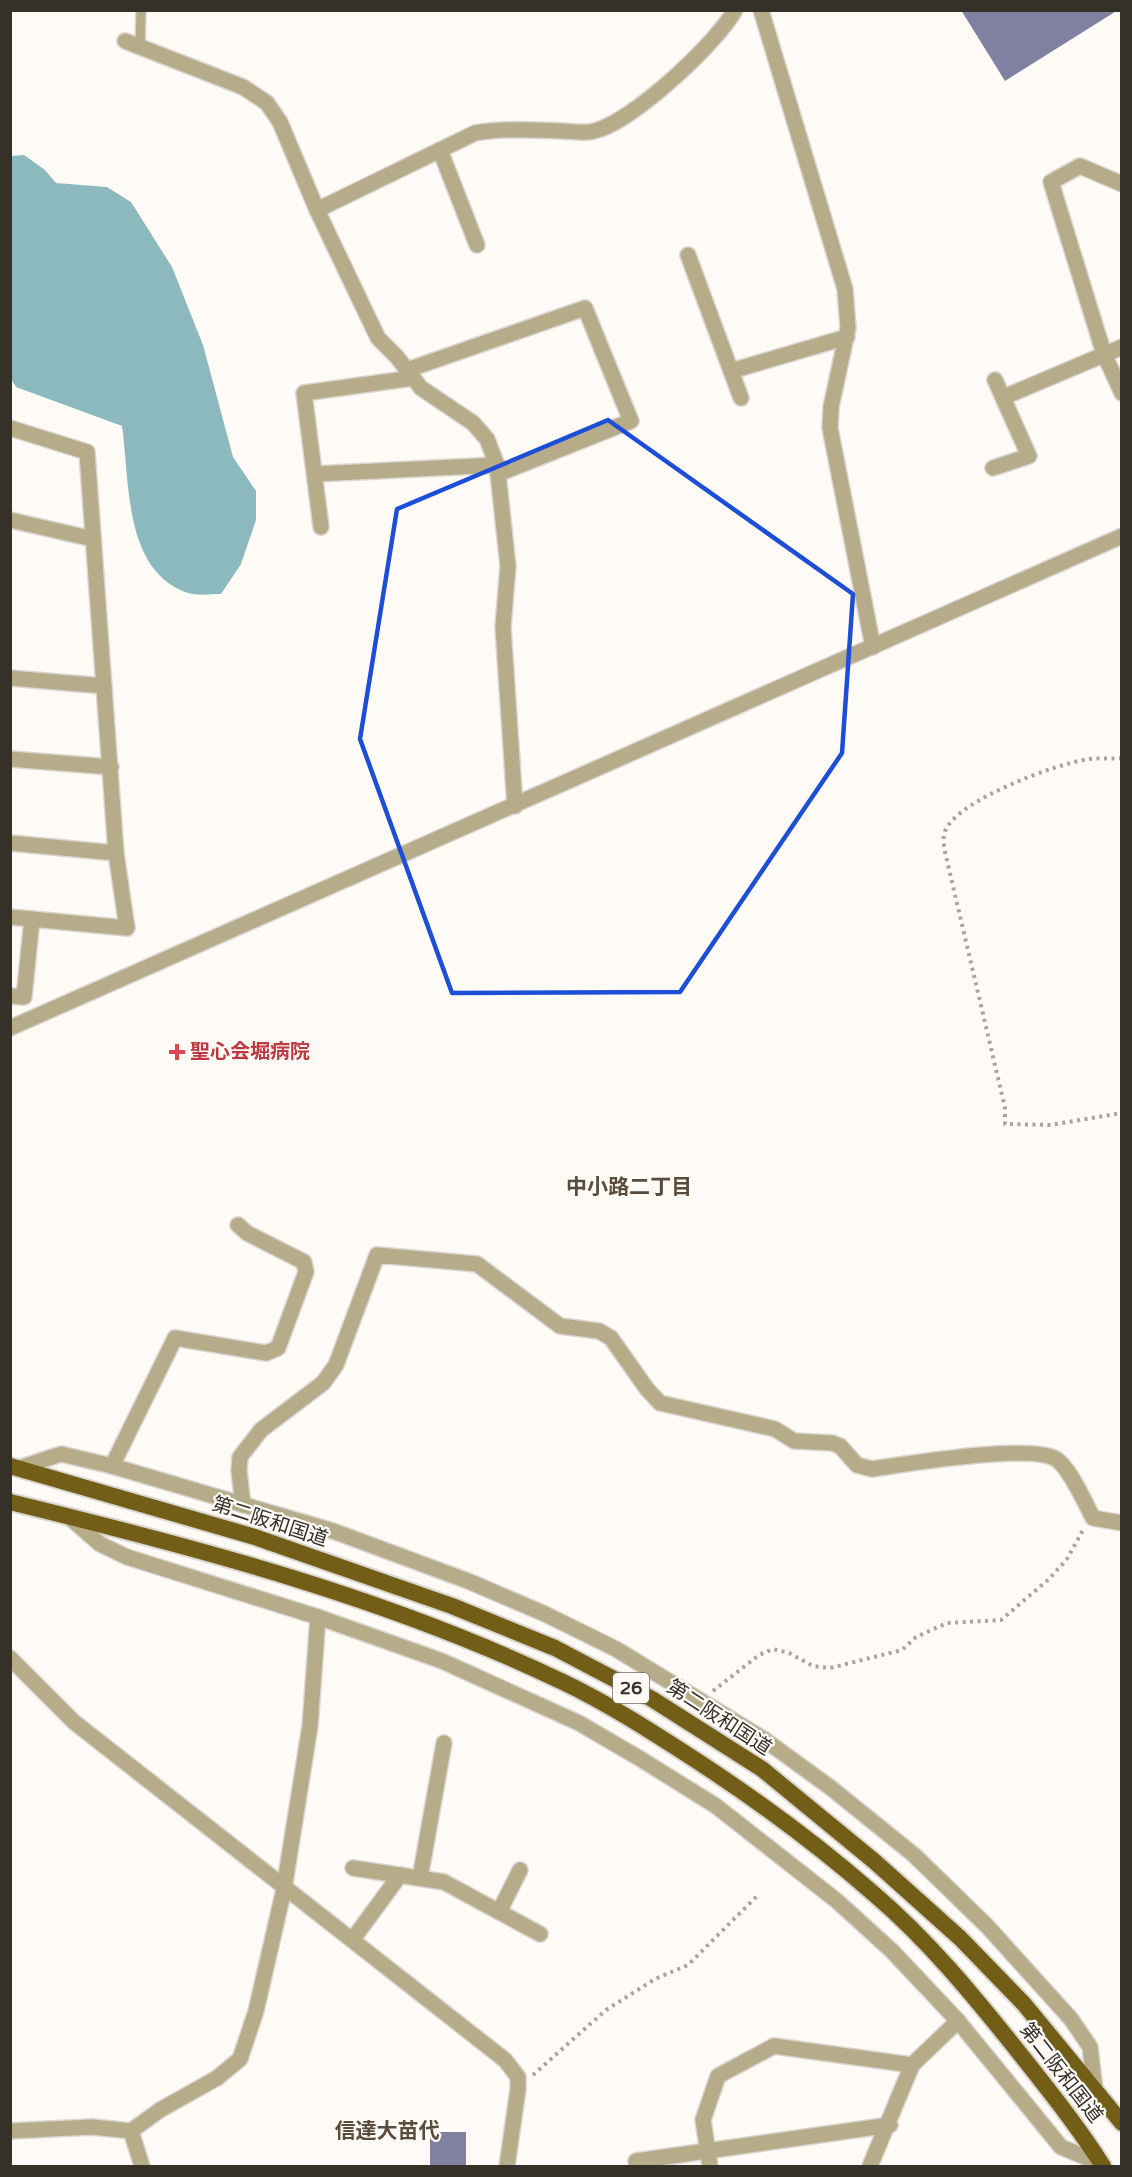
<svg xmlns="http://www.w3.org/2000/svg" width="1132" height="2177" font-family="'Varela Round','Noto Sans JP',sans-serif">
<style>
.water{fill:#8cb9bd}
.building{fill:#8081a1}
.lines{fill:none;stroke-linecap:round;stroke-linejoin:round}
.service-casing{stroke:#dad6d2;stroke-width:12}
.minor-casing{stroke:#dad6d2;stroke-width:18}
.tertiary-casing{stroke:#dad6d2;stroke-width:18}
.trunk-casing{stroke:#dad6d2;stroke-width:20}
.path{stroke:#a7a39e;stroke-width:4;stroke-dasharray:3 4.5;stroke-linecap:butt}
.service{stroke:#b7ac89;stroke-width:9}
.minor{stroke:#b7ac89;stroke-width:15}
.tertiary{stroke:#b7ac89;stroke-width:15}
.trunk{stroke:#725e16;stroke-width:16}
.marked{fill:none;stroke:#1d4ed8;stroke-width:4.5;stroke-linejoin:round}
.health-dot{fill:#e0444e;stroke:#fefbf7;stroke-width:2}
.labels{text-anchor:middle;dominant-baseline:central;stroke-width:4.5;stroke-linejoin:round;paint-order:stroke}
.shield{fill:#fefbf7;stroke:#716d66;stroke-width:1.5}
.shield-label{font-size:18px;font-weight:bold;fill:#353028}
.health-label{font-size:20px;font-weight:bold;fill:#be3a42;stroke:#fefbf7;text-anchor:start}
.street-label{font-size:20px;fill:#353028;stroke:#fefbf7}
.neighbourhood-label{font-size:21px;font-weight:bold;fill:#594c3c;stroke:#fefbf7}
</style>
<rect width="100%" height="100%" fill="#fefbf7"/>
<path class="water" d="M24,155l21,15 11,13 51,4 24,15 41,65 31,78 30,112 23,34v29l-15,44 -20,30c-10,0 -24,2 -33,-1 -65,-22 -58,-112 -66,-167l-106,-39 -5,-8v-223z"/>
<g class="building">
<path d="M961,10h157l-113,71z"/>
<rect x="430" y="2132" width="36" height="34"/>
</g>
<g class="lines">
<g class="service-casing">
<path id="service" d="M140,47l1,-37"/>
</g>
<g class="minor-casing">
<g id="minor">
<path d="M761,10l84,279 3,39 -17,79 -1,21 43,219"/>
<path d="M125,41l118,46 24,16 13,19 37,88 61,128 19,19 24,31 52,35 14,16 10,26 11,101 -5,61 12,179"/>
<path d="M440,150l37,95"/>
<path d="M1122,184l-42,-18 -29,16 53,172 18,39"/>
<path d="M317,210l158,-77c29,-5 58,-3 87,-2 10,0 23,3 32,0 37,-8 122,-87 141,-121"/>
<path d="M688,255l53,143"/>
<path d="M407,370l178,-62 46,113 -133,53"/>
<path d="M731,371l116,-34"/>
<path d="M1004,397l118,-50"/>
<path d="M10,428l77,24 29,401 11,75 -117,-11"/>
<path d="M993,468l36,-12 -34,-76"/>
<path d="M315,474l182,-9"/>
<path d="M10,520l83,19"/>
<path d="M321,527l-17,-134 109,-15"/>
<path d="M10,678l94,8"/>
<path d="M10,759l101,8"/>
<path d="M10,843l106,10"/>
<path d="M10,996l14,1 8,-78"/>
<path d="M112,1466l63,-128 91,15 12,-5 28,-76 -2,-10 -57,-29 -9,-8"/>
<path d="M19,1468l42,-14 51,12 221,65 135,50 77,33 71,35 149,91 66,48 83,67 73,71 84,93 19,28 5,42"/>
<path d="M243,1505l-4,-34 1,-14 21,-27 62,-47 13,-18 41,-110 100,9 83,62 39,5 12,7 36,51 13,14 115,26 19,12 38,2 8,3 17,19 15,4c34,-5 158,-26 184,-10 14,9 29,44 37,59l29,5"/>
<path d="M68,1516l32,28 27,13 191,60 124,44 137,62 60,35 77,48 121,95 55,50 66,70 103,126 41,17"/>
<path d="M353,1868l91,14 96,52"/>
<path d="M420,1878l24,-135"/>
<path d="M499,1912l21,-42"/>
<path d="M353,1939l47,-64"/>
<path d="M10,2131l82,-4 39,4"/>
<path d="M142,2166l-11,-35 29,-21 57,-32 23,-19 16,-48 28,-122 26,-163 8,-109"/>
<path d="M637,2166l-1,-5 254,-36"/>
<path d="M710,2166l-7,-46 15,-44 56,-30 138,19"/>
<path d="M870,2166l42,-101 46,-44"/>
</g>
</g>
<g class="tertiary-casing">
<g id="tertiary">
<path d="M10,1028l1112,-492"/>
<path d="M10,1658l64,64 431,338 13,17v12l-11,77"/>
</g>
</g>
<g class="trunk-casing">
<g id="trunk">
<path d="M10,1466l245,71 197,69 103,42 97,51 110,70 112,92 86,77 64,66 98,119"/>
<path d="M10,1502c189,46 378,96 553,180 46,22 89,50 131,77 63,41 124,86 180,135 54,46 99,101 143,156 30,38 60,75 86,116"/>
</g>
</g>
<g class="path">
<path d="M1122,758c-11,1 -22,0 -33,1 -34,5 -128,40 -143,70 -4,7 -2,16 -1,23l60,256v16l46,1 71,-12"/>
<path d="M713,1691l46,-36 14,-6 16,4 24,13 17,2 72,-18 14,-13 31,-14 54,-3 48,-41 18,-20 16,-29"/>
<path d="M533,2075l73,-65 49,-31 33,-14 70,-70"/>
</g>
<use href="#service" class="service"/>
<use href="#minor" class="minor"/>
<use href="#tertiary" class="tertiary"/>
<use href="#trunk" class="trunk"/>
</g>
<path class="marked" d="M608,420l245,174 -11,159 -162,239 -228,1 -92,-254 37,-230z"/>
<path class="health-dot" d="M174 1043h6v6h6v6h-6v6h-6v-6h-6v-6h6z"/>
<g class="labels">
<rect class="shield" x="613" y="1673" width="36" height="30" rx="4.5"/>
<g class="shield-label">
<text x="631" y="1688">26</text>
</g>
<g class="health-label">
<text x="190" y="1052">聖心会堀病院</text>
</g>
<g class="street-label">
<text transform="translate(270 1522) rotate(18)">第二阪和国道</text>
<text transform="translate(719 1718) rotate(33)">第二阪和国道</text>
<text transform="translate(1061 2073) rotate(52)">第二阪和国道</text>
</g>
<g class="neighbourhood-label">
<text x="629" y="1187">中小路二丁目</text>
<text x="387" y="2131">信達大苗代</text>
</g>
</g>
<rect width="1132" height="2177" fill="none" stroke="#353028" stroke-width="24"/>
</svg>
